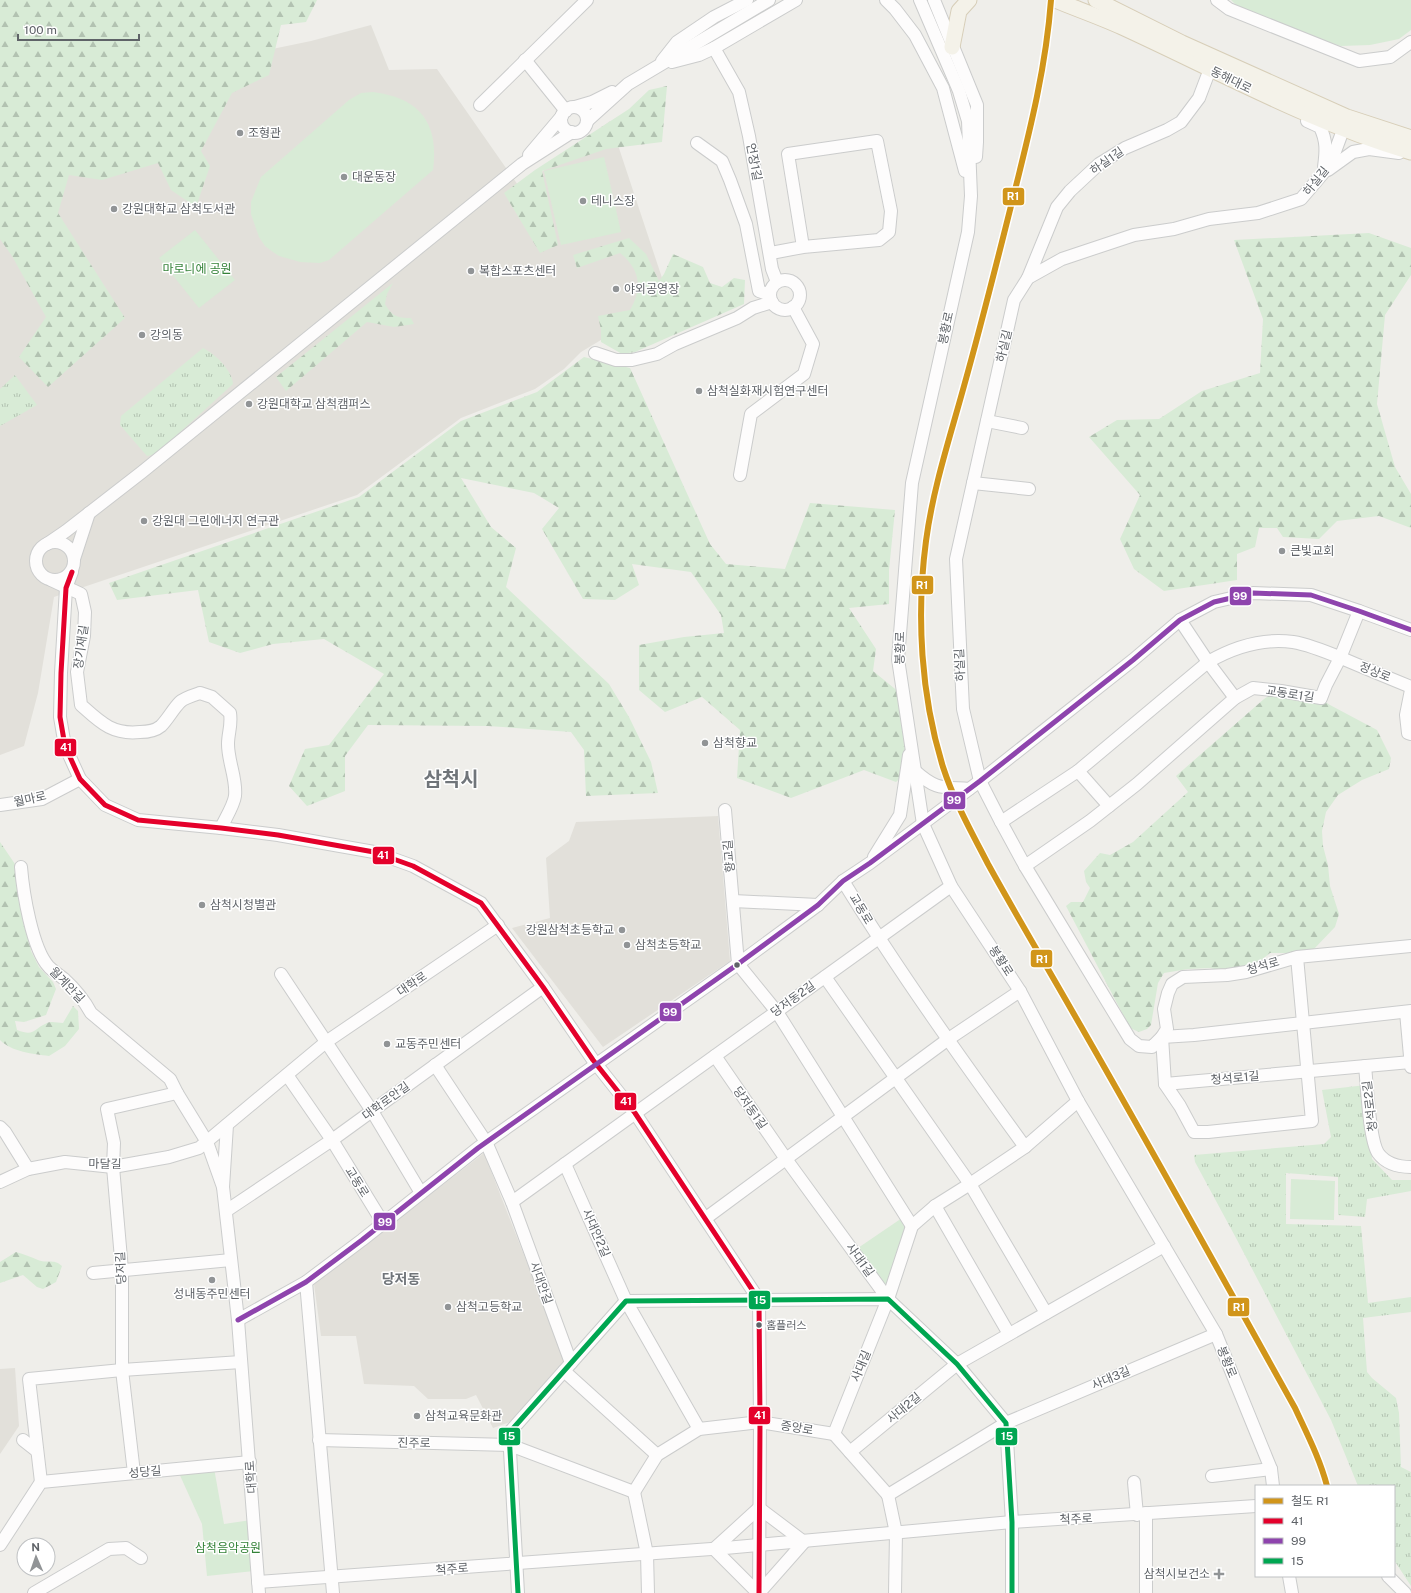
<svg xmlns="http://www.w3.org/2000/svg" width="1411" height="1593" font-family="'Public Sans','Noto Sans KR',sans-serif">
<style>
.education{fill:#e2e0da}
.grass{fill:url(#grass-tufts)}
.forest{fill:url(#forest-firs)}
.park{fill:#d8ebd6}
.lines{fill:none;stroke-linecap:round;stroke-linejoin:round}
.minor-casing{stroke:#cbcccc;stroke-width:14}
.major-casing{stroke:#d7ceb8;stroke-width:17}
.minor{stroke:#fdfcfc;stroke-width:12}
.major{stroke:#f4f2e9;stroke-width:15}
.bus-1-casing{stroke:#fff;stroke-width:8}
.bus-2-casing{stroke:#fff;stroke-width:8}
.bus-3-casing{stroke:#fff;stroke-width:8}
.bus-1{stroke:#e4002b;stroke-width:5}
.bus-2{stroke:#8e44ad;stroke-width:5}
.bus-3{stroke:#00a651;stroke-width:5}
.rail-1-casing{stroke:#fff;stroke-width:9}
.rail-1{stroke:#d1951a;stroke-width:6}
.poi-dot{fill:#919496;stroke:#fff;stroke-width:1.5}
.bus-dot{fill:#5f6368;stroke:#fff;stroke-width:1.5}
.labels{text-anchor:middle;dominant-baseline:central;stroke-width:3;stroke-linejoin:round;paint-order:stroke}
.bus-label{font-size:11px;fill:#5f6368;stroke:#fff;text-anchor:start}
.street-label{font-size:12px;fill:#5f6368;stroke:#fff}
.poi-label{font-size:12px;fill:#5f6368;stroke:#fff;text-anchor:start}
.park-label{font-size:12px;fill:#348238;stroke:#fff}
.quarter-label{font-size:14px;font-weight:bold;fill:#70757a;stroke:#fff}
.town-label{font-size:20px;font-weight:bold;fill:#70757a;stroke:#fff}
.line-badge{stroke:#fff;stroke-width:1.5}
.badge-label{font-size:11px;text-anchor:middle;font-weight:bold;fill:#fff}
</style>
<defs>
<pattern id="grass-tufts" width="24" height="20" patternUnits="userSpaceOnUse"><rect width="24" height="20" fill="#d8ebd6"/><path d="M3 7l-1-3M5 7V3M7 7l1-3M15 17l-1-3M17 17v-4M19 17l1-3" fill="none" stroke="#b2c2b1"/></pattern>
<pattern id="forest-firs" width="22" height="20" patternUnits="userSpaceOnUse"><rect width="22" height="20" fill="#d8ebd6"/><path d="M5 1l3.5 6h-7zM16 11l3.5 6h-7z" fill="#b2c2b1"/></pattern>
</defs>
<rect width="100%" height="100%" fill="#efeeea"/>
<g class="education">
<path d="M371,25l18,45 48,-1 83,119 90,-67 59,178 -88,53 -17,17 -29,20 -74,29 -104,77 -303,102 -16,96 -14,53 -24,9v-650l311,-64z"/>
<path d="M718,816l12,145 -127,86 -91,-119 38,-10 -4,-60 23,-17 7,-19z"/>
<path d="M484,1153l83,212 -54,56 -20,7 -17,-33 -10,4h-38l-14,-13 -50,-2 -8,-48h-35l-7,-52z"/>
<path d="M15,1368l4,58 -19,28v-85z"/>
</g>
<g class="grass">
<path d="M203,348c12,6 29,22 30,36l-77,70 -9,2 -27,-31 1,-9z"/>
<path d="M15,375l22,30 -37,21v-37z"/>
<path d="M1366,1085l6,74 20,21h19v11l-44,8 -2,18 -27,-2v-38l-52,-4v51l75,2 7,77 43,-6v15l-48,6 4,54 5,6 24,20 3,15 2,54 10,5v114l-17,-26v-74h-36l-27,-66 -95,-182 -41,-76 -1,-7 130,-11 7,-7 -9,-47z"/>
</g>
<g class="forest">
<path d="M0,0h317l-11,22 -25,3 -12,50 -37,18 -31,58 9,15 -14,41 -25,-17 -13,-27 -56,17 -33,-5 -11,38 67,105 -77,69 -29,-30 27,-40 -34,-61 -12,-17z"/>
<path d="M667,86l-5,56 -56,7 -64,22 16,74 -18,8 -36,-60 31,-23 94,-61 20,-19z"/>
<path d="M1369,233l42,15v27l-26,40 -8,89 18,63 16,27v34l-32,-12 -42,5 -18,18 -36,-2 -6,-9h-18l-4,19 -18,7v26l-73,11 -30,-22 -14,-30 20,-44 -51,-58 28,-17 42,-1 43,-28 58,-18 3,-54 -29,-79z"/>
<path d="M629,238l17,16 13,27 5,-7 9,-20 30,13 7,16 12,4 12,-9 11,2 -1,24 -109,48 -13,2 -21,-12v-12l-3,-14 32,-6c13,-22 10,-41 -10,-57l-43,15 -4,-13z"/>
<path d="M393,283l-6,11 -2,10c7,12 12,14 26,14l3,6 -20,3 -27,-5 -81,69 -10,-14z"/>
<path d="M584,357l46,11 80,176 16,20 59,5 25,-66 85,7 -6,60v34l-40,4 27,41 -3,22 32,26 3,74 -12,11 -32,-12 -73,28 -54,-20 3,-48 -38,-33 -37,15 -26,-22v-45l45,-8 40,-4 -3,-18 -30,-43 -59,-8 7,21 -24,15 -32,-1 -41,-70 17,-21 -25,-15 -73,-15 30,49 25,21 -10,39 103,97 20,33 22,45 7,31 -72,3 -2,-46 -13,-18 -83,-6 -120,-1 -23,31v35l-38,15 -18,-20 16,-37 24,-4 55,-71 -60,-35 -51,5 -33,9 -31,-11 -11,-52 -81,10 -8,-17 250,-86 102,-76 76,-29z"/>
<path d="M1274,692l42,4 14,9 47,25 14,28 -2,11 -27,11 -24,15 -12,17 -4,19 1,15 5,19 2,21 9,28 -4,13 -21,22 -25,4h-19l-15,12 -32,6 -13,-3 -22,1 -24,4 -6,10 -7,42 -4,4 -8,3 -9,-4 -64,-122 5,-4h12l7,-14 -4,-6 -2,-11 16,-18 10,2 23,-13 55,-50 -12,-16 88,-77z"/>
<path d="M0,842l17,25 14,84 8,16 14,15 3,7 -10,26 -22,7 -9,-1 2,9c18,7 16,-1 30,-7 4,-2 11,0 16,0l10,-17 5,5 1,18 -14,17 -16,10c-16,-2 -37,-4 -49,-16z"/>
<path d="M16,1252c8,2 15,5 22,8 9,4 15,-2 24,6l-6,16 -13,7 -6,-2 -14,-12 -23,8v-21z"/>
</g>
<g class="park">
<path d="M1231,0h180v30l-12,9 -29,6 -29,1 -34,-11 -71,-30z"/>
<path d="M373,92c47,6 66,31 60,78l-104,90 -9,3 -20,-1 -21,-6 -6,-4 -8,-6 -6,-9 -8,-23v-12l10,-25 88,-77 12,-7z"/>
<path d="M604,157l17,75 -60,13 -17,-74z"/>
<path d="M195,230l40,50 -36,28 -40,-50z"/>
<path d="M1291,1179l44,2 -1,39 -44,-1z"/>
<path d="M905,1216l10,14 -28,64 -32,-44z"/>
<path d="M214,1468l10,56 27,-4 3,51 -47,5 -5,-52 -24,-53z"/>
</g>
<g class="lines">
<g class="minor-casing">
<g id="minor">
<path d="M886,0l9,9 20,26 28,53 22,83"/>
<path d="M920,0l39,91 9,30 3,75 -3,36 -56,251 -14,176 25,165 28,62 69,105 58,110 138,233 55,135 2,17"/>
<path d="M934,0l43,105v37l-1,15"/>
<path d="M1217,0l12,9 130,52 31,-4 21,-15"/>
<path d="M714,48l25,44 10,44 23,133 5,13"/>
<path d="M525,60l41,51"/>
<path d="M662,61l15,-19 37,-25 33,-17"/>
<path d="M672,62l27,-7 15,-7 82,-48"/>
<path d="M480,105l107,-105"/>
<path d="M575,107l17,-5 20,-10"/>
<circle cx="574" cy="120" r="13"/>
<path d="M587,121l41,-37 141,-84"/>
<path d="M1307,121l13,6c7,14 6,25 4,40"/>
<path d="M1343,130l-13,35 -29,34 -43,14 -49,6 -35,10 -40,6 -72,24 -34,19 -14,22 -58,259 7,150 17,72 21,41 24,44 105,173 9,7 13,1 10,-10 32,-2 217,-24"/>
<path d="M697,143l25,18 8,19 16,44 13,67 11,4"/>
<path d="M529,155l33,-39"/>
<path d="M1328,170l25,-18 16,-3 30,4"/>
<path d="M771,253l32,-6 76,-7 10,-8 2,-21 -14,-70 -89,13 15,93"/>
<path d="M1028,278l29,-71 13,-16 29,-27 26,-16 42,-18 14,-8 18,-24 11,-29"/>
<circle cx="785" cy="295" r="15"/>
<path d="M595,353l21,7h16l25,-6 18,-10 62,-26 16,-10 19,-6"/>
<path d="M987,421l35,7"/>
<path d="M740,475l11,-61 53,-40 9,-30 -20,-37"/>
<path d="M973,483l56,6"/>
<circle cx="55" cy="561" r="19"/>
<path d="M47,544l19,-13 76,-59 380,-308 50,-32"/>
<path d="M74,559l15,-46"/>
<path d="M72,572l-6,16 -5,85 -1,44 5,29 15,33 25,26 33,15 83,8 57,7 96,17 39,14 68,37 62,84 50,73 42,53 124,187 1,122 -1,171"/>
<path d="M51,580l30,14 4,18 -1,24 -7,36 4,33c19,17 31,30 59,27 7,0 15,-1 21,-6 7,-7 12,-17 19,-24 4,-4 14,-7 20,-9l12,4 18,16c2,12 -2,20 -2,31 0,18 9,35 7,52 -1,9 -10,23 -14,32"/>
<path d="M1180,620l28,42 27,36 18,-10 28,3 40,7 5,-13 14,-27 19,-47"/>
<path d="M1411,690l-5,25 2,18 3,1"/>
<path d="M915,771c21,19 27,16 54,18"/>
<path d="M1078,771l31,35"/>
<path d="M0,805l42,-6 38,-20"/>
<path d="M725,810l13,154 39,48 135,214"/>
<path d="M1001,822l77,-51 130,-109c26,-15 55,-24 85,-20 18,3 36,11 53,18 21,9 43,18 65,27"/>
<path d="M874,857l26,-42 9,-60"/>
<path d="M1025,866l65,-45 47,-37 98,-86"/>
<path d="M21,867c2,25 11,82 28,100 5,5 10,8 15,12 11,10 20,21 27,34l79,66 7,14"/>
<path d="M843,881c56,91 119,179 182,266"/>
<path d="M733,901l85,4"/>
<path d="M1297,957l15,164 -104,11h-14l-14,-26 -15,-22 -3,-47 5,-8 -3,-20 4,-16 4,-9 11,-7 44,-2 19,-3 51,-15 114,-11"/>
<path d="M281,974l91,137 49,82"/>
<path d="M825,977l145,207 76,129"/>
<path d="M1406,1012l5,55"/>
<path d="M715,1056l71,103 102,140"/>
<path d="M435,1065l51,77 26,60 59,161"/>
<path d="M1365,1066c2,18 4,73 13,87 8,11 20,14 33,14"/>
<path d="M287,1075l45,65 51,83"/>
<path d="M1165,1084l246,-22"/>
<path d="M227,1125l-4,62 15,133 21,273"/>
<path d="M0,1127l5,5 23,37"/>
<path d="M565,1164l61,137 73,128"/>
<path d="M0,1182l28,-13 37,-7 48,5 56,-10 30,-9 127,-106 172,-117"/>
<path d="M512,1202l439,-316"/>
<path d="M935,1206l74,128"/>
<path d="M226,1211l106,-71 211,-153"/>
<path d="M706,1218l241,-178 73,-49"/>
<path d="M93,1273l138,-13"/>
<path d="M306,1282l27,311"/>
<path d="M238,1320l68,-38 56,-42 116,-92 260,-184 80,-59 25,-24 27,-18 110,-82 153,-121 47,-40 34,-18 39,-9 58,2 48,16 52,19"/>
<path d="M564,1371l93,84"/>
<path d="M834,1434l54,-135 24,-73 23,-20 35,-22 55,-37 53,-46"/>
<path d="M834,1434l54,61"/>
<path d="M23,1440l14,11"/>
<path d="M319,1440l191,5 124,47"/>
<path d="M850,1452l107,-88 207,-118"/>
<path d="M134,1473l-12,-103v-100l-9,-103 1,-24 -7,-34 70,-16 30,49 16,45"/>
<path d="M1212,1476l59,-7"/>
<path d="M41,1482l-12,-103 93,-9 119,-8"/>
<path d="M1134,1482l3,33"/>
<path d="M634,1492l23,-37 42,-26 61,-7 74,12"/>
<path d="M634,1492l13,62 1,39"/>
<path d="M888,1495l118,-72 210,-89"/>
<path d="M888,1495l8,38 -1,60"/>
<path d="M1146,1513v80"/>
<path d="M0,1545l41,-63 209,-20"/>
<path d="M1289,1576l3,17"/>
<path d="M1388,1576l17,17"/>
<path d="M258,1582l467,-34 287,-26 244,-16"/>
<path d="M34,1593l75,-44 17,-1 15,10"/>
<path d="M518,1593l-9,-160 117,-132 262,-2 69,65 49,59 6,99v71"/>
<path d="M758,1593l-44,-44 45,-41 45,34 -45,51"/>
</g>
</g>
<g class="major-casing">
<g id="major">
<path d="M1055,0c22,9 45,17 67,27 96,44 188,95 289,125"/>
<path d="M1096,0l86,43 165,74 64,21"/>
<path d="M952,47l7,-36 10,-11"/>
</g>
</g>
<use href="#minor" class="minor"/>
<use href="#major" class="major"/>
<g class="bus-1-casing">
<path id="bus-1" d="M72,572l-6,16 -5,85 -1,44 5,29 15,33 25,26 33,15 83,8 57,7 96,17 39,14 68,37 62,84 50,73 42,53 124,187 1,122 -1,171"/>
</g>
<g class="bus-2-casing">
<path id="bus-2" d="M238,1320l68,-38 56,-42 116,-92 260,-184 80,-59 25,-24 27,-18 110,-82 153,-121 47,-40 34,-18 39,-9 58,2 48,16 52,19"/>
</g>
<g class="bus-3-casing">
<path id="bus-3" d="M518,1593l-9,-160 117,-132 262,-2 69,65 49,59 6,99v71"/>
</g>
<use href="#bus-1" class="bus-1"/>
<use href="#bus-2" class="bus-2"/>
<use href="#bus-3" class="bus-3"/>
<g class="rail-1-casing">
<path id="rail-1" d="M1051,0c-5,67 -21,130 -37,194 -16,64 -32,128 -50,192 -14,51 -31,102 -38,155 -10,75 -5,155 17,226 11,34 29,66 45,97 28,51 58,101 87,152 75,130 147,261 220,392 12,26 25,51 32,78"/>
</g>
<use href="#rail-1" class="rail-1"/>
</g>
<g class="poi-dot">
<circle cx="240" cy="133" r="4"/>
<circle cx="344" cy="177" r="4"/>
<circle cx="583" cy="201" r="4"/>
<circle cx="114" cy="209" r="4"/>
<circle cx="471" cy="271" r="4"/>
<circle cx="616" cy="289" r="4"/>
<circle cx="142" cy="335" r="4"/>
<circle cx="699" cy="391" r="4"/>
<circle cx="249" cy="404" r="4"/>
<circle cx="144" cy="521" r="4"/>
<circle cx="1282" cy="551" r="4"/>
<circle cx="705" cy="743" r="4"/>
<circle cx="202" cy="905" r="4"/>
<circle cx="622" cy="930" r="4"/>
<circle cx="627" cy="945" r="4"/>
<circle cx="387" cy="1044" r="4"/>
<circle cx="212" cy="1280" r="4"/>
<circle cx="448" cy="1307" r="4"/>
<circle cx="417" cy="1416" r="4"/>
<path d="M1217 1568h4v4h4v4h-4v4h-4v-4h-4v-4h4z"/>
</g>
<g class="bus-dot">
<circle cx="737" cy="965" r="3.5"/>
<circle cx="759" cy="1325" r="3.5"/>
</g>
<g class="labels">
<g class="bus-label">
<text x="766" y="1325">홈플러스</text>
</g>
<g class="street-label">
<text transform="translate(1231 80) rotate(26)">동해대로</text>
<text transform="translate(1107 161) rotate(-35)">하실1길</text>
<text transform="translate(754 162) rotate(79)">언장1길</text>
<text transform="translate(1316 181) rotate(-51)">하실길</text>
<text transform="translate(946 328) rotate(-78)">봉황로</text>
<text transform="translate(1004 346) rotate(-77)">하실길</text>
<text transform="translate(81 647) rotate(-82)">장기재길</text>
<text transform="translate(900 648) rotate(-89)">봉황로</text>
<text transform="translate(960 665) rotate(-93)">하실길</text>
<text transform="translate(1375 672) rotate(22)">정상로</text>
<text transform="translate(1290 694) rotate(9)">교동로1길</text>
<text transform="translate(30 799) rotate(-13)">월마로</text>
<text transform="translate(729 856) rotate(-95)">향교길</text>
<text transform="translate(861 909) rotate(59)">교동로</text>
<text transform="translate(1001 961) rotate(57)">봉황로</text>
<text transform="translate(1263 966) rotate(-16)">청석로</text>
<text transform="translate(412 984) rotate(-34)">대학로</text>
<text transform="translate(67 985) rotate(46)">월계안길</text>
<text transform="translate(793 999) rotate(-36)">당저동2길</text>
<text transform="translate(1235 1078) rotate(-5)">청석로1길</text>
<text transform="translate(386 1101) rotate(-36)">대학로안길</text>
<text transform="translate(1370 1106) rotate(-97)">청석로2길</text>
<text transform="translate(750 1108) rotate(55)">당저동1길</text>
<text transform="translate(105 1164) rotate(1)">마달길</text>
<text transform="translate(357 1182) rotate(58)">교동로</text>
<text transform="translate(596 1233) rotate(66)">사대안2길</text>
<text transform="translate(860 1260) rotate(54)">사대1길</text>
<text transform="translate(121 1268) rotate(-93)">당저길</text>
<text transform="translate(541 1283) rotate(70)">사대안길</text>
<text transform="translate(1227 1362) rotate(68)">봉황로</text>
<text transform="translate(861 1366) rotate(-68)">사대길</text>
<text transform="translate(1111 1378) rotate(-23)">사대3길</text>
<text transform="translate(904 1408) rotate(-40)">사대2길</text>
<text transform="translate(797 1428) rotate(9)">중앙로</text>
<text transform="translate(414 1443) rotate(1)">진주로</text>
<text transform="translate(145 1472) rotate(-5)">성당길</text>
<text transform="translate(251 1477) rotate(-94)">대학로</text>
<text transform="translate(1076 1519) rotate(-3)">척주로</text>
<text transform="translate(452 1569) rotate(-4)">척주로</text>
</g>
<g class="poi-label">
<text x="248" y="133">조형관</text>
<text x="352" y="177">대운동장</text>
<text x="591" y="201">테니스장</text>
<text x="122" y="209">강원대학교 삼척도서관</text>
<text x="479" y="271">복합스포츠센터</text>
<text x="624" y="289">야외공영장</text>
<text x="150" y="335">강의동</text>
<text x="707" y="391">삼척실화재시험연구센터</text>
<text x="257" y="404">강원대학교 삼척캠퍼스</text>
<text x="152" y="521">강원대 그린에너지 연구관</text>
<text x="1290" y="551">큰빛교회</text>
<text x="713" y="743">삼척향교</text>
<text x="210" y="905">삼척시청별관</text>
<text x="614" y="930" text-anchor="end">강원삼척초등학교</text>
<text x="635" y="945">삼척초등학교</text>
<text x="395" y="1044">교동주민센터</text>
<text x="212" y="1294" text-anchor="middle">성내동주민센터</text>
<text x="456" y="1307">삼척고등학교</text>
<text x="425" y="1416">삼척교육문화관</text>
<text x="1210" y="1574" text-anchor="end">삼척시보건소</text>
</g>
<g class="park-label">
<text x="197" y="269">마로니에 공원</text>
<text x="228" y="1548">삼척음악공원</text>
</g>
<g class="quarter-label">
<text x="401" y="1279">당저동</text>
</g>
<g class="town-label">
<text x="451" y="779">삼척시</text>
</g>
</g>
<g class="line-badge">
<rect x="1002" y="187" width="23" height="19" rx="4" fill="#d1951a"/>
<rect x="911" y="575" width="23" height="20" rx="4" fill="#d1951a"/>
<rect x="1229" y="586" width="23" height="20" rx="4" fill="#8e44ad"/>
<rect x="54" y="738" width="23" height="19" rx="4" fill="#e4002b"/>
<rect x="943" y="791" width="23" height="19" rx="4" fill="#8e44ad"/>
<rect x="372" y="846" width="23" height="19" rx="4" fill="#e4002b"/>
<rect x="1030" y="949" width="23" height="19" rx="4" fill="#d1951a"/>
<rect x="659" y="1002" width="23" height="20" rx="4" fill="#8e44ad"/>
<rect x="614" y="1092" width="23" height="19" rx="4" fill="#e4002b"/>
<rect x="373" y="1212" width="23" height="19" rx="4" fill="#8e44ad"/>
<rect x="748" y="1290" width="23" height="20" rx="4" fill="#00a651"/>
<rect x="1227" y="1297" width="23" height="20" rx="4" fill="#d1951a"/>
<rect x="748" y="1406" width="23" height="19" rx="4" fill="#e4002b"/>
<rect x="995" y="1427" width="23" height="19" rx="4" fill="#00a651"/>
<rect x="498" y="1427" width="23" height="19" rx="4" fill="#00a651"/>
</g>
<g class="badge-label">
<text x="1013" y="200">R1</text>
<text x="922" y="589">R1</text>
<text x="1240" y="600">99</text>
<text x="66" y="751">41</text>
<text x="954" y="804">99</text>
<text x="383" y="859">41</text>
<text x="1042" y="963">R1</text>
<text x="670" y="1016">99</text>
<text x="626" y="1105">41</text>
<text x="385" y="1226">99</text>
<text x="760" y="1304">15</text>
<text x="1239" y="1311">R1</text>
<text x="760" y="1419">41</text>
<text x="1007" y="1440">15</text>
<text x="509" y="1440">15</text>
</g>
<rect x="1255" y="1485" width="140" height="92" fill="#ffffff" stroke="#bfc1c3"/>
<rect x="1263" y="1498" width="20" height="6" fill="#d1951a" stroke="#bfc1c3"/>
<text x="1291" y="1505" font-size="12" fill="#5f6368">철도 R1</text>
<rect x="1263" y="1518" width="20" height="6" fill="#e4002b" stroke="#bfc1c3"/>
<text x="1291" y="1525" font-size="12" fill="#5f6368">41</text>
<rect x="1263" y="1538" width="20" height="6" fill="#8e44ad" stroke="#bfc1c3"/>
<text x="1291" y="1545" font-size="12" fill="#5f6368">99</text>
<rect x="1263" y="1558" width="20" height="6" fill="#00a651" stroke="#bfc1c3"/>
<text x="1291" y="1565" font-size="12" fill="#5f6368">15</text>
<g transform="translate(36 1557) rotate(358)"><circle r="19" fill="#ffffff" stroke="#bfc1c3"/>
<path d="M0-3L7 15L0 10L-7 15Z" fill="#919496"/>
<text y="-6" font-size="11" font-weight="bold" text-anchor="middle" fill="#5f6368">N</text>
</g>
<path d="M18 34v6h121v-6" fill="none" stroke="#5f6368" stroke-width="2"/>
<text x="24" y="34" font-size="12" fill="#5f6368" stroke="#ffffff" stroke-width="3" paint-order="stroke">100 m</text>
</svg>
